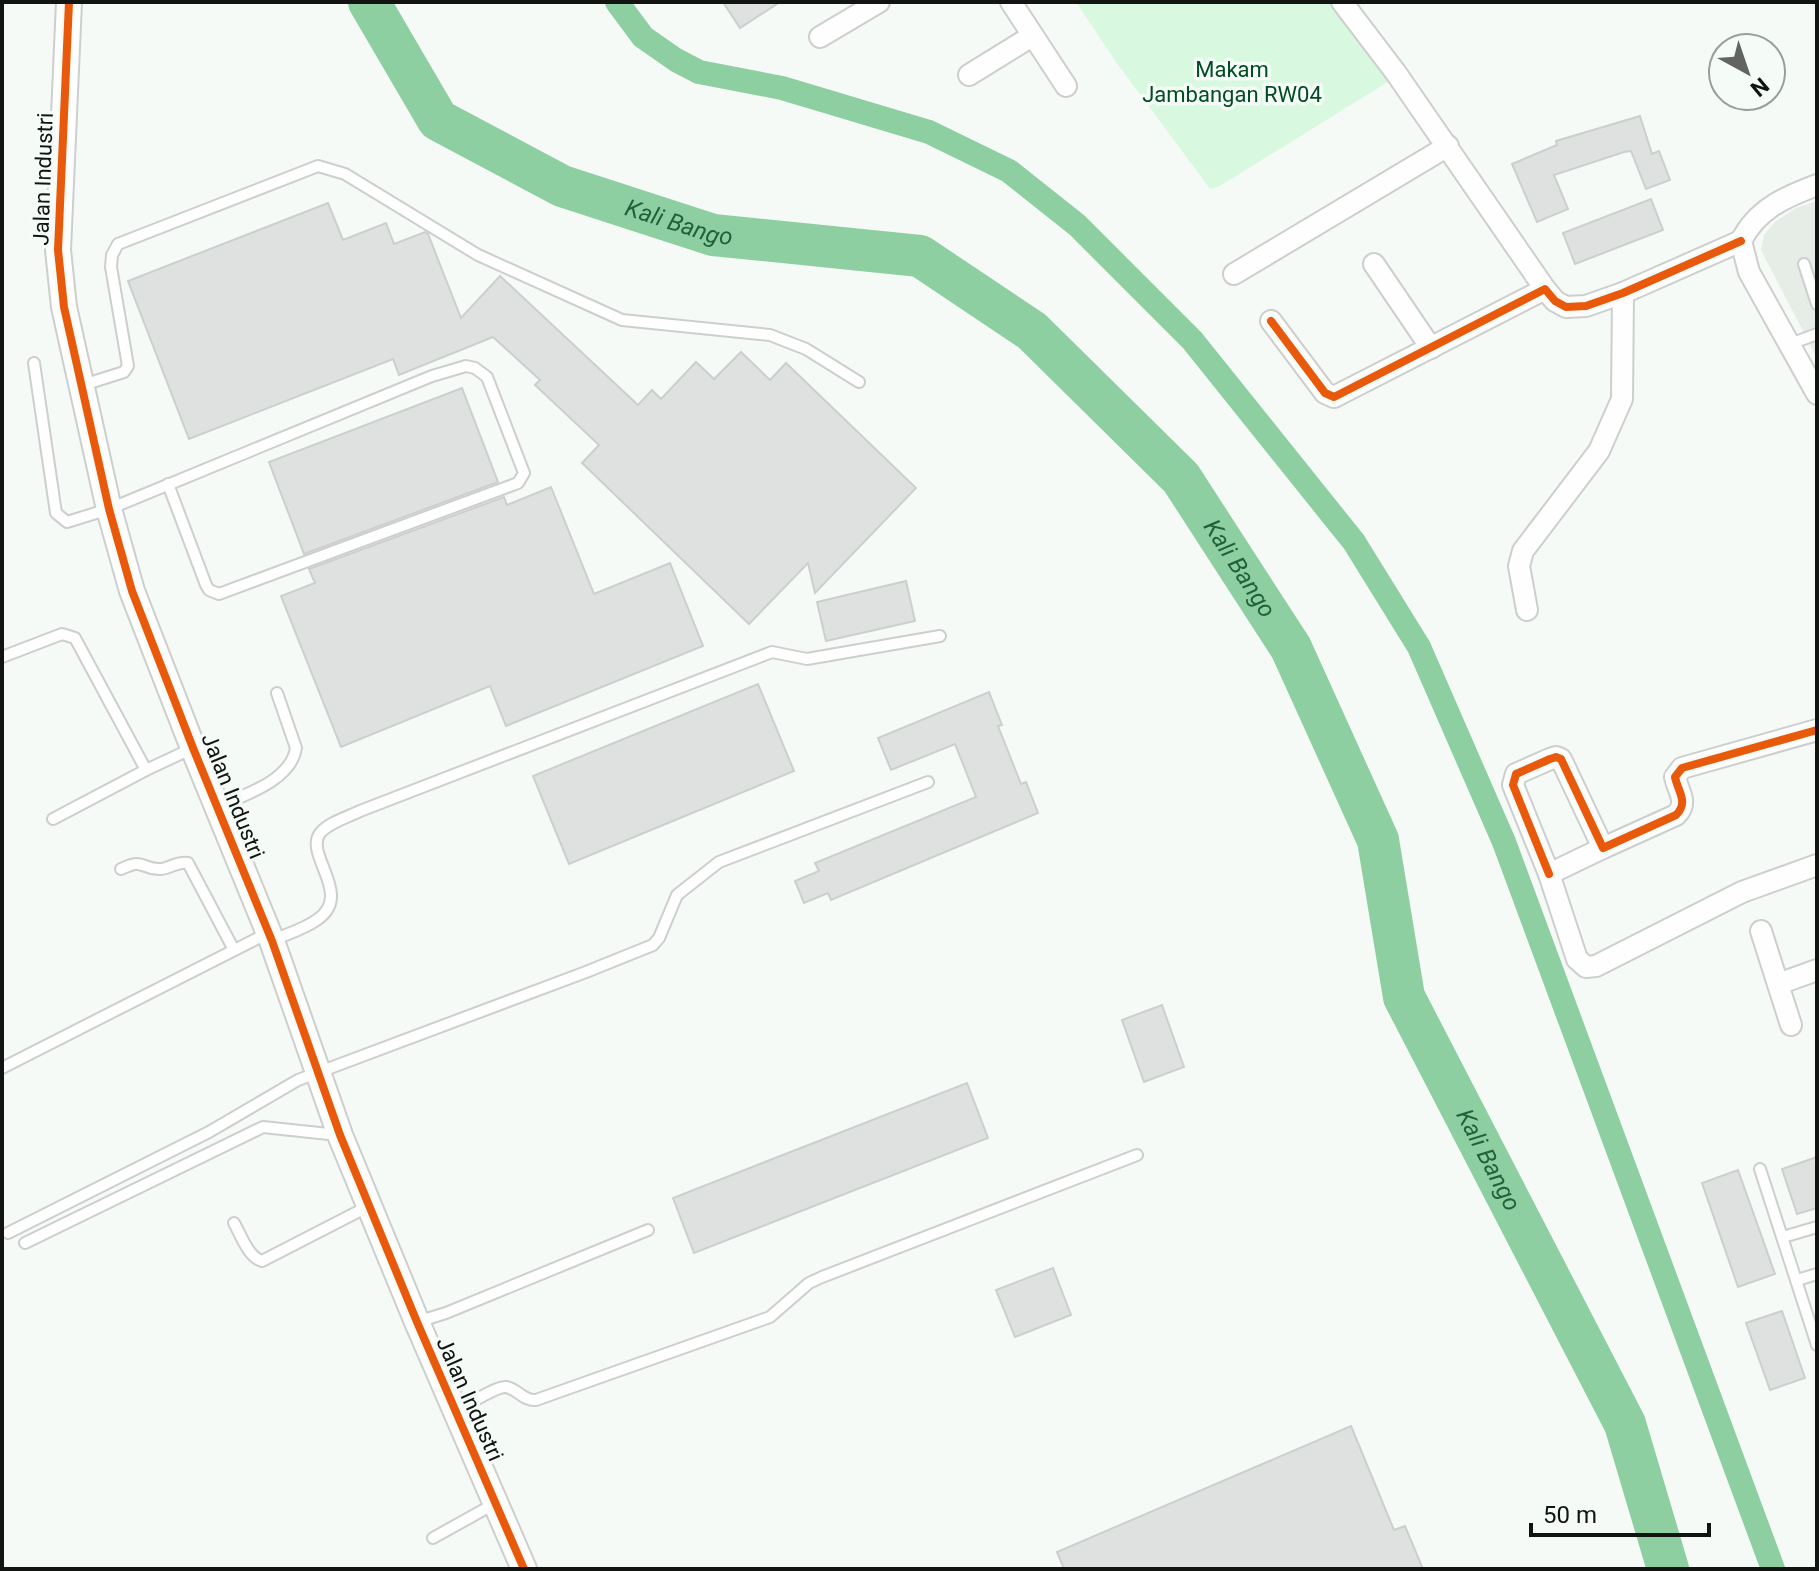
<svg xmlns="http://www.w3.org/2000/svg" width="1819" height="1571" font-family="Roboto,sans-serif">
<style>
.built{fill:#e5ede6}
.green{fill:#d8f9e0}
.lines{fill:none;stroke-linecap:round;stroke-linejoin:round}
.canal{stroke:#8ecfa2;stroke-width:24}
.river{stroke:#8ecfa2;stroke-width:42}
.building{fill:#dee1df;stroke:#cccfcd;stroke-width:2}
.service-casing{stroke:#cccfcd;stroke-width:14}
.minor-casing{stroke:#cccfcd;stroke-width:24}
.tertiary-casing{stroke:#cccfcd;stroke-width:28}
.service{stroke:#fefefe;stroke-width:10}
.minor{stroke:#fefefe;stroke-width:20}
.tertiary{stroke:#fefefe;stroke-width:24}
.cycleway-casing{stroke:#f5fbf6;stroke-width:13}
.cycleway{stroke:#e8590c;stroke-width:8}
.labels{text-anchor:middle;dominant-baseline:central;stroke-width:7;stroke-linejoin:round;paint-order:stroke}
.park-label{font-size:22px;fill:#014c24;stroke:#f5fbf6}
.street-label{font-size:22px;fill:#121412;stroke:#f5fbf6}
.water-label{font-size:24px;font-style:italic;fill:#216238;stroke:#f5fbf6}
</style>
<rect width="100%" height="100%" fill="#f6faf7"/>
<path class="built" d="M1817,201v157l-56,-108 3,-15 12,-14 20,-13z"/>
<path class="green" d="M1076,2h257l58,78 -171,106 -10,3 -94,-127z"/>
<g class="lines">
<path class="canal" d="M617,2l26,35 33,23 23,12 83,16 147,44 80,39 68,54 115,115 162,202 65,105 85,195 269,727"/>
<path class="river" id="s1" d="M369,2l69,118 124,66 151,49 207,21 112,75 149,147 110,170 87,192 26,157 221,427 43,145"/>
</g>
<g class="building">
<path d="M723,2h57l-40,26z"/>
<path d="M1640,116l12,38 7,-3 11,29 -24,9 -15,-38 -7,1 -70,23 14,34 -31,13 -25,-58 45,-19 -1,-4z"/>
<path d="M1651,199l12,31 -88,34 -12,-31z"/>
<path d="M328,203l15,37 43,-17 8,21 31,-12 3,2 33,84 39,-42 138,129 14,-15 9,9 35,-37 18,17 27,-27 29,28 16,-17 130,125 -101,105 -7,-30 -59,61 -167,-161 17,-18 -64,-60 5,-5 -47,-43 -94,38 -6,-16 -204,80 -61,-158z"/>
<path d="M462,388l36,94 -194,72 -35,-92z"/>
<path d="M551,487l43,107 76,-31 33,83 -197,80 -16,-40 -149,61 -60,-151 34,-13 -6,-14 195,-72 3,8z"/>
<path d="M906,581l9,40 -89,20 -9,-39z"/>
<path d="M758,684l36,87 -225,93 -36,-88z"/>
<path d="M989,692l13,33 -4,1 23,58 5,-2 12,31 -207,87 -3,-7 -24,10 -9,-22 24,-10 -4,-8 161,-66 -21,-53 -64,26 -13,-32z"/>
<path d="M1162,1005l22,62 -40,15 -22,-62z"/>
<path d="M967,1083l21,55 -294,115 -21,-55z"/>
<path d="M1817,1157v51l-20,6 -15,-45z"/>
<path d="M1738,1170l37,104 -37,13 -36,-104z"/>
<path d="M1053,1268l18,47 -56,22 -19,-47z"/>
<path d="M1782,1311l23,67 -35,12 -24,-67z"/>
<path d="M1351,1426l43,104 11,-4 18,43h-359l-7,-17z"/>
</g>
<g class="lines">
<g class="service-casing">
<g id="service">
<path d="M1804,264l13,40"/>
<path d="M1790,344l27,-10"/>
<path d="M34,363l22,150 11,9 42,-13 323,-133 34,-10 9,2 12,9 37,96 -6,10 -299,111 -10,-4 -3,-5 -38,-101"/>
<path d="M83,385l41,-13 4,-6 -17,-99 1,-12 6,-11 200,-78 27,8 133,81 144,65 148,15 36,14 53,33"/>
<path d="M2,657l60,-23 13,4 71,132 47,-22"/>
<path d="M217,807c27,-12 74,-26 79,-59l-19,-55"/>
<path d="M53,819l93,-49"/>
<path d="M121,869c24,-12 20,1 40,0 10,-1 16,-8 27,-6l46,87"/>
<path d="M273,940c14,-6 32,-11 45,-21 36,-25 -16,-66 3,-87 9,-10 27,-15 39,-21l412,-159 35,7 133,-23"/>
<path d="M2,1068l266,-135"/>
<path d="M1760,1169l57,176"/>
<path d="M234,1223c7,12 14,34 28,38l107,-55"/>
<path d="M8,1233l201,-101 89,-52 288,-108 67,-27 6,-7 18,-43 42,-33 209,-80"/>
<path d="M1783,1237l34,-10"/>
<path d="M25,1243l238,-116 75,8"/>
<path d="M1797,1280l20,-6"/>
<path d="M417,1322l29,-9 202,-83"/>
<path d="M456,1411c10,-5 40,-25 50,-24 12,2 17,14 30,13l234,-83 39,-34 13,-6 315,-122"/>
<path d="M433,1538l61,-34"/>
</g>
</g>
<g class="minor-casing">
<g id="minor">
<path d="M1011,2l55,84"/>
<path d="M1342,2l54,71 149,216"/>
<path d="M820,37l59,-35"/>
<path d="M969,75l63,-39"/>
<path d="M1817,185c-32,12 -60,24 -76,56l8,31 68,122"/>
<path d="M1374,264l57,84"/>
<path d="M1234,274l214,-128"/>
<path d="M1271,321l54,72 9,4 211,-108 10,12 11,6 20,-1 37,-13 118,-52"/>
<path d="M1527,610l-8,-44 4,-15 76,-100 23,-52 1,-106"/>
<path d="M1603,848l-54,26 28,85 9,8 10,-1 146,-74 75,-27"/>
<path d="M1549,874l-36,-89 3,-11 34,-15 6,-2 5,2 42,89 73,-33c13,-13 2,-23 -1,-38l7,-9 135,-38"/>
<path d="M1761,931l30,94"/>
<path d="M1778,984l39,-14"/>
</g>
</g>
<g class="tertiary-casing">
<path id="tertiary" d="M69,2l-11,248 6,57 45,202 23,82 61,157 79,193 68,194 77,187 107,247"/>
</g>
<use href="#service" class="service"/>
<use href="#minor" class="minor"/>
<use href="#tertiary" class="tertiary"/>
<g class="cycleway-casing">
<g id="cycleway">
<path d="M69,2l-11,248 6,57 45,202 23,82 61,157 79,193 68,194 77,187 107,247"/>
<path d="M1271,321l54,72 9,4 211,-108 10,12 11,6 20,-1 37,-13 118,-52"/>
<path d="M1549,874l-36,-89 3,-11 34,-15 6,-2 5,2 42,89 73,-33c13,-13 2,-23 -1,-38l7,-9 135,-38"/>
</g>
</g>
<use href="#cycleway" class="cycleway"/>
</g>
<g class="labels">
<g class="park-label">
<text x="1232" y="69">Makam<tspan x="1232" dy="25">Jambangan RW04</tspan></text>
</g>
<g class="street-label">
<text transform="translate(43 179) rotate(-88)">Jalan Industri</text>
<text transform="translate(233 796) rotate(68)">Jalan Industri</text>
<text transform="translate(470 1399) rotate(66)">Jalan Industri</text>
</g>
<g class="water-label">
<text stroke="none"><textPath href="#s1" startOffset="400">Kali Bango</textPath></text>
<text stroke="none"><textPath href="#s1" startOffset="1096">Kali Bango</textPath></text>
<text stroke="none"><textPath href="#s1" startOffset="1744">Kali Bango</textPath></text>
</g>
</g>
<rect width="1819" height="1571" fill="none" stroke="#121412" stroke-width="8"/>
<g transform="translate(1747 72) rotate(140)"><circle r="38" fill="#f5fbf6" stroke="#9a9f9b" stroke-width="2"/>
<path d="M0-6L14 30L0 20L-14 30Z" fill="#626462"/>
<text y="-12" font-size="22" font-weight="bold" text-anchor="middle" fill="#121412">N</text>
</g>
<path d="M1531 1523v12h178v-12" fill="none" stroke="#121412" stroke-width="4"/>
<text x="1543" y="1523" font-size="24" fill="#121412" stroke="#f5fbf6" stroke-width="6" paint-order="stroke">50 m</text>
</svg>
